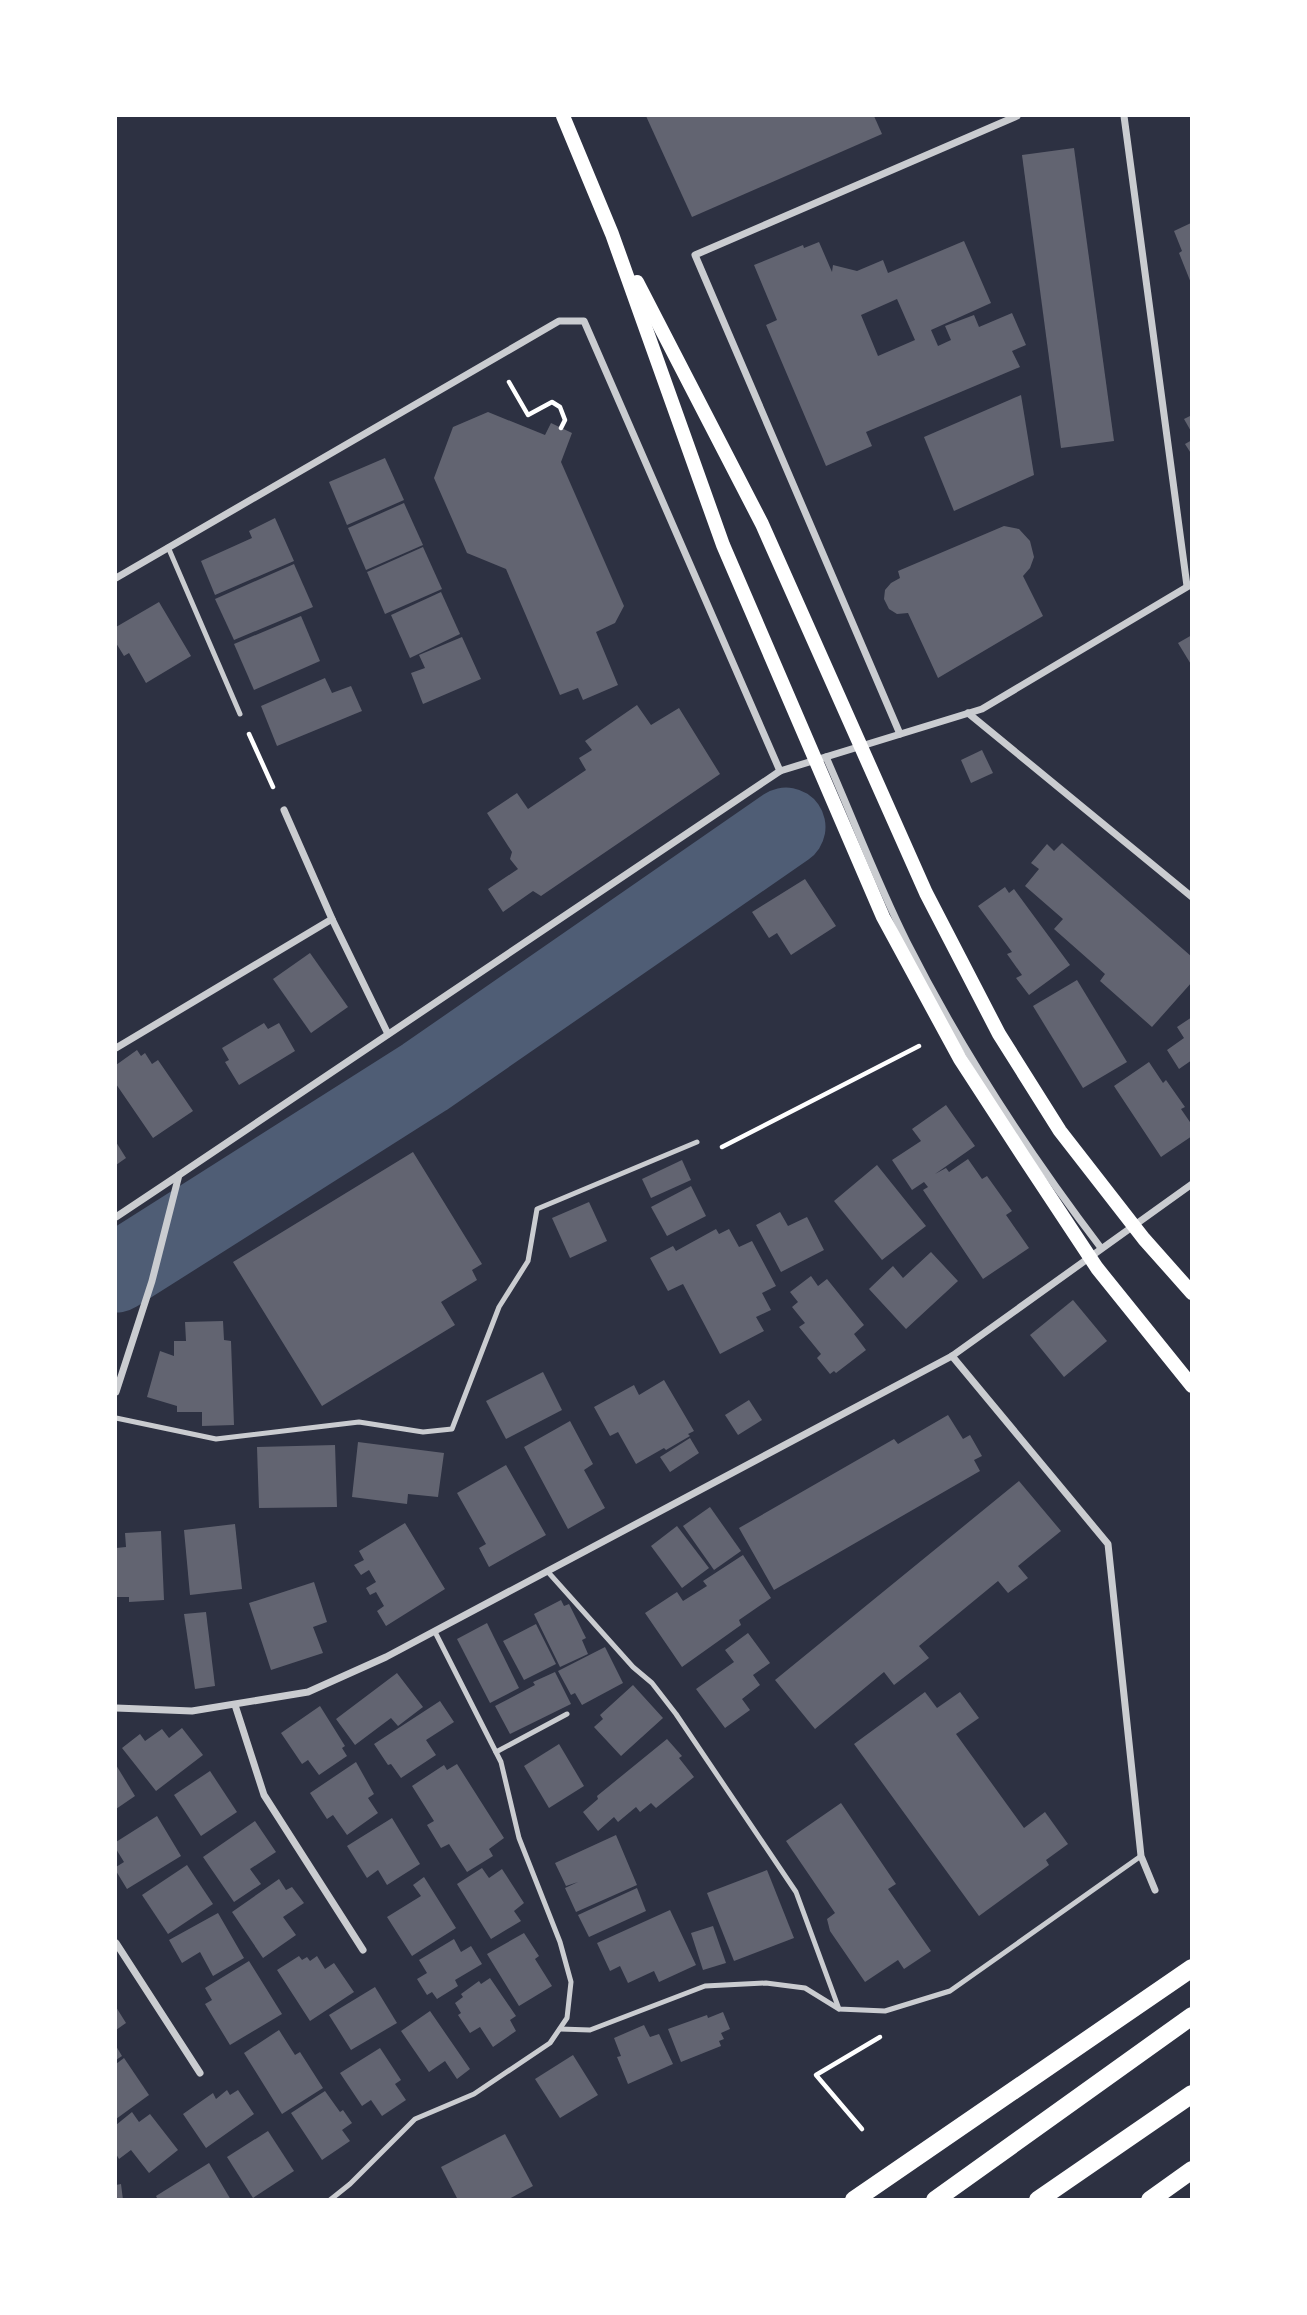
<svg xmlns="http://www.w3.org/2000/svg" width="1307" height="2315" font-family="Cabin,sans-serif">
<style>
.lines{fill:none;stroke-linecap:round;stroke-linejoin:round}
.river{stroke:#4f5d75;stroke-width:79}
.building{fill:#626471;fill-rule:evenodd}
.path{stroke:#fff;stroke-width:4.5}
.service{stroke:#caccd0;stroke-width:5}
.minor{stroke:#caccd0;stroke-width:7}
.secondary{stroke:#fff;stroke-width:14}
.primary{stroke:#fff;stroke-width:18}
</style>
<rect width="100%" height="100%" fill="#2d3142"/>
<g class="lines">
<path class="river" d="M116,1273l309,-196 361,-250"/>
</g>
<g class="building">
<path d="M646,116h228l8,18 -190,83z"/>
<path d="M1074,148l40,293 -53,7 -39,-293z"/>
<path d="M1191,223v60l-12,-30 3,-2 -8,-20z"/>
<path d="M964,241l27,62 -60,27 7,16 13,-6 -6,-14 29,-11 5,12 33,-14 14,32 -14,6 8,16 -154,65 6,14 -46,20 -60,-141 11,-5 -23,-55 49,-20 1,3 15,-6 13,30 1,-7 24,6 26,-11 5,13zM897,299l18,41 -37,16 -17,-41z"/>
<path d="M1021,395l13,80 -80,36 -30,-74z"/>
<path d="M488,412l57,23 6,-12 21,10 -11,29 63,144 -9,17 -19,9 22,53 -35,15 -5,-12 -18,7 -54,-126 -39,-16 -33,-75 19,-51z"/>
<path d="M1192,415v18l-8,-14z"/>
<path d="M1192,440v15l-7,-11z"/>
<path d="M385,458l19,42 -57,25 -18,-43z"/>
<path d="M404,503l19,42 -57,25 -18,-42z"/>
<path d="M275,518l19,43 -79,34 -14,-34 51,-23 -3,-7z"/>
<path d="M1004,526l15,3 11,12 4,16 -4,11 -7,8 20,40 -105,62 -30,-65 -11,1 -8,-5 -5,-10 1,-9 6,-7 9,-5 -2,-7z"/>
<path d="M423,547l19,42 -57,25 -18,-42z"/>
<path d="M294,564l19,43 -79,33 -19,-41z"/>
<path d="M441,592l19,42 -50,24 -19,-43z"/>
<path d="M159,602l32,54 -45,27 -17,-30 -5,3 -8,-13v-16z"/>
<path d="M301,616l19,45 -66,29 -20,-46z"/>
<path d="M1192,635v31l-14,-23z"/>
<path d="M462,637l19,42 -58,25 -12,-31 14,-5 -6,-13z"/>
<path d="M325,678l7,15 19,-7 11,25 -85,35 -16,-40z"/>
<path d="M637,705l14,20 28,-17 41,66 -179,122 -8,-5 -30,21 -15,-23 30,-20 -8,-10 2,-7 -25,-39 30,-20 11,16 58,-39 -7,-12 13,-8 -7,-9z"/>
<path d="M982,750l11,23 -22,10 -10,-23z"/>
<path d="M1062,843l130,114v25l-40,45 -52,-46 5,-7 -51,-45 9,-10 -38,-33 14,-17 -8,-6 16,-19 7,7z"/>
<path d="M805,879l31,47 -45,29 -14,-22 -8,5 -17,-26z"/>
<path d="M1005,887l4,6 5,-4 56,76 -41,30 -13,-17 6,-3 -15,-21 5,-2 -34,-46z"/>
<path d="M310,953l38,54 -37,26 -38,-54z"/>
<path d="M1077,980l50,82 -44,26 -50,-82z"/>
<path d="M1192,1017v43l-13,9 -12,-19 17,-12 -7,-11z"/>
<path d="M264,1023l4,6 11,-6 16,28 -56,34 -14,-23 4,-2 -7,-12z"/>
<path d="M137,1050l4,6 4,-3 7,11 6,-4 35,51 -40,27 -37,-54v-19z"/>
<path d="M1149,1062l14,21 3,-3 19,27 -4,2 11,16v11l-31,21 -47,-71z"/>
<path d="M946,1105l29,41 -40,28 11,-6 3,4 19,-13 14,20 5,-3 25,35 -6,4 23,33 -46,31 -60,-89 5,-3 -4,-5 -12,8 -20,-30 29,-19 -9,-12z"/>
<path d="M116,1142l10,16 -10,7z"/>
<path d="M413,1152l69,112 -10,6 5,10 -36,22 14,23 -133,81 -89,-144z"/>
<path d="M682,1160l9,20 -40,18 -9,-19z"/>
<path d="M877,1165l49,61 -44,34 -48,-59z"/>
<path d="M691,1186l15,30 -39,20 -16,-29z"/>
<path d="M589,1202l18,39 -37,17 -18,-40z"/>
<path d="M780,1212l8,14 19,-9 17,33 -43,22 -25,-47z"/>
<path d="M716,1229l3,5 10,-5 10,18 13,-6 24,45 -14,7 9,17 -15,7 8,14 -44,23 -37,-70 -15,7 -18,-33 23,-12 3,5z"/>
<path d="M931,1252l27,29 -52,48 -37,-40 24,-23 10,12z"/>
<path d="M811,1276l7,10 9,-7 37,46 -10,9 12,16 -30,23 -2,-2 -4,3 -13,-16 4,-4 -22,-27 6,-4 -13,-16 6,-5 -8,-10z"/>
<path d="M1073,1300l34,41 -43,36 -34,-42z"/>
<path d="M223,1321l1,19 7,1 3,84 -32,1v-14h-25v-6l-30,-9 13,-46 14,5v-15h12l-1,-19z"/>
<path d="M543,1372l19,38 -56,29 -20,-38z"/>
<path d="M664,1380l30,51 -6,3 2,2 -24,14 -2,-2 -28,16 -18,-32 -8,4 -16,-29 40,-22 5,10z"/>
<path d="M749,1400l13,20 -24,15 -13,-20z"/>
<path d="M948,1415l15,24 7,-4 12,21 -8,4 6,11 -206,119 -35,-62 155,-89 4,5z"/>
<path d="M570,1421l23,43 -9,6 21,38 -37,21 -44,-82z"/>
<path d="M690,1438l9,15 -29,19 -10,-15z"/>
<path d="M358,1442l86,11 -6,44 -30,-3 -1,10 -55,-7z"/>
<path d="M335,1445l2,62 -78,1 -2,-61z"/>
<path d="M506,1465l40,70 -57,32 -10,-19 7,-4 -29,-51z"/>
<path d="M1019,1481l42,50 -43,35 10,12 -20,15 -10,-12 -79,65 10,12 -35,27 -10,-13 -69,57 -40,-49z"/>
<path d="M710,1507l31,44 -27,19 -31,-44z"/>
<path d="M405,1523l40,66 -59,37 -9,-15 7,-5 -8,-14 -6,3 -4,-7 10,-6 -7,-12 -8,5 -7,-10 10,-5 -5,-9z"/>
<path d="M235,1524l7,65 -52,6 -6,-65z"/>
<path d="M677,1526l32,42 -27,20 -31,-42z"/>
<path d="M161,1531l3,69 -35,2v-5h-13v-49l10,-1 -1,-14z"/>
<path d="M743,1555l28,43 -32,22 2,5 -59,42 -37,-54 32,-21 6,9 24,-15 -4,-5z"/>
<path d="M314,1582l13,40 -14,5 10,26 -52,17 -22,-67z"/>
<path d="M561,1600l3,6 5,-2 17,34 -4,2 6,14 -28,13 -26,-53z"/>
<path d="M206,1612l9,74 -20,3 -11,-75z"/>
<path d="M487,1623l32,65 -29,15 -33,-64z"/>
<path d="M536,1624l20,40 -32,16 -21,-39z"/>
<path d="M748,1633l22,30 -17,12 7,10 -18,14 8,11 -25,18 -29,-39 38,-27 -9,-12z"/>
<path d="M605,1647l18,36 -41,22 -7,-12 -4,2 -13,-24z"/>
<path d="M555,1672l16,32 -61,30 -15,-28 40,-21 -2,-3z"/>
<path d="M397,1673l26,34 -25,19 -7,-8 -36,27 -19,-26z"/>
<path d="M633,1685l30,33 -42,38 -27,-29 9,-8 -3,-4z"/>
<path d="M925,1692l12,16 23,-16 19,26 -23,16 68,94 21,-16 23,32 -22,16 3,5 -70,51 -125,-172z"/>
<path d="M440,1701l14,21 -28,18 10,15 -35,23 -10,-14 -3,1 -14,-21z"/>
<path d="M320,1706l25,40 -3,2 5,8 -28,19 -11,-15 -6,4 -21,-31z"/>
<path d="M182,1728l21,27 -47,36 -34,-43 18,-14 5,7 17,-12 7,9z"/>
<path d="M667,1739l15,17 -3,2 15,19 -38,31 -5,-5 -11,9 -4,-5 -18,15 -4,-5 -16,14 -15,-19 15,-13 -1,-3z"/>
<path d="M559,1744l25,42 -35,22 -25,-42z"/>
<path d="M356,1762l18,32 -6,4 10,15 -31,22 -14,-20 -6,4 -17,-26z"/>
<path d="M457,1764l47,74 -15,11 4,7 -26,16 -18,-28 -8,4 -14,-23 7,-4 -22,-35 32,-21 3,5z"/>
<path d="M116,1765l19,31 -19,13z"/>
<path d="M210,1771l27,41 -36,24 -27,-41z"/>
<path d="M841,1803l55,81 -8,5 43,62 -27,18 -6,-9 -33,22 -35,-51 -3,-12 8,-6 -49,-72z"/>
<path d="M157,1816l24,40 -54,33 -11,-18v-4l8,-5 -8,-13v-7z"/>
<path d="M392,1818l28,46 -33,21 -9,-15 -11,8 -20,-32z"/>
<path d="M255,1821l21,31 -26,17 11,15 -27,18 -31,-45z"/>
<path d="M616,1835l21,50 -61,27 -11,-24 13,-6 -12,4 -11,-23z"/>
<path d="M187,1865l26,39 -45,30 -26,-39z"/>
<path d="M482,1868l7,10 13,-9 22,34 -10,8 7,10 -30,18 -34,-55z"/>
<path d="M767,1870l27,68 -60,23 -27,-68z"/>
<path d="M424,1877l32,51 -44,28 -25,-39 34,-21 -8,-11z"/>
<path d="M279,1879l7,11 6,-3 12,16 -21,14 13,18 -33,23 -31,-46z"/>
<path d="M637,1888l9,23 -57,26 -11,-22z"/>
<path d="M670,1910l26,55 -37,17 -5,-11 -26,12 -8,-17 -10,5 -13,-28z"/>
<path d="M218,1913l26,45 -31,18 -13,-24 -18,11 -13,-23z"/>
<path d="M713,1926l13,37 -23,7 -12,-37z"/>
<path d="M524,1933l15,23 -4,3 17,27 -33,20 -32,-52z"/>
<path d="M454,1939l7,13 10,-6 11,18 -27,16 3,6 -21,13 -5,-7 -5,3 -10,-16 10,-6 -8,-13z"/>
<path d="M299,1956l3,4 5,-3 3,4 7,-5 8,13 9,-6 20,29 -44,29 -33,-51z"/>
<path d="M249,1961l33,53 -52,31 -25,-41 7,-4 -7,-12z"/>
<path d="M490,1978l26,38 -6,4 6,11 -23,16 -13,-20 -10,6 -12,-18 3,-2 -6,-10 8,-6 -2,-3 18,-13 2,3z"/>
<path d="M375,1987l22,36 -46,27 -22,-35z"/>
<path d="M116,2007l10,16 -10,7z"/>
<path d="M430,2011l40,58 -13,10 -12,-18 -16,11 -28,-41z"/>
<path d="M723,2012l7,17 -9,4 3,6 -5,2 2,5 -40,16 -13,-33 39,-14 1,3z"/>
<path d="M644,2025l6,12 9,-3 14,30 -45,20 -11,-27 4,-1 -7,-18z"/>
<path d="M279,2030l16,25 5,-3 23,36 -41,26 -38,-61z"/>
<path d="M116,2046l6,10 -6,4z"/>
<path d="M380,2048l21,32 -6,4 11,16 -24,16 -11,-16 -9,6 -22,-33z"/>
<path d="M573,2055l25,40 -38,23 -25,-39z"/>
<path d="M124,2058l25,37 -33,24v-55z"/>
<path d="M227,2090l3,5 8,-5 16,24 -48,34 -23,-34 30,-21 3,6z"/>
<path d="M325,2091l15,21 3,-2 9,13 -10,7 8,11 -28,19 -31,-47z"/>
<path d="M132,2112l7,10 11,-8 28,36 -29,23 -18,-23 -12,9 -3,-5v-29z"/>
<path d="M268,2131l26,40 -41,27 -26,-41z"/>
<path d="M505,2134l28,52 -26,14h-49l-17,-33z"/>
<path d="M209,2163l22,37h-73l-2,-4z"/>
<path d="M121,2184l2,16h-7v-15z"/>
</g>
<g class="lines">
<g class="path">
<path d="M509,382l19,33 24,-13 8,5 5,13 -4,8"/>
<path d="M249,734l24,53"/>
<path d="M722,1147l197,-101"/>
<path d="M862,2129l-46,-54 64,-38"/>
</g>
<g class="service">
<path d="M168,547l72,167"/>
<path d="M116,1418l100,21 143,-17 64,10 29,-3 47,-122 29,-46 9,-52 160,-67"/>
<path d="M548,1572l85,95 19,16 24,31 120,178 43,117"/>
<path d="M496,1752l71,-38"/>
<path d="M560,2029l30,1 115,-44 61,-3 39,5 34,21 46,2 65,-20 191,-135"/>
<path d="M330,2200l20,-16 65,-65 59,-25 76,-51 17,-25 4,-36 -11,-40 -41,-104 -18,-76 -66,-130"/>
</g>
<g class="minor">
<path d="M1124,116l63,470"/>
<path d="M116,578l443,-257h25l196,450"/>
<path d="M968,713l224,184"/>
<path d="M900,734l-205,-479 322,-139"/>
<path d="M826,757c27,61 51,125 81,185 55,109 121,210 194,306"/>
<path d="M284,810l48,109 56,115"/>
<path d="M116,1048l216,-129"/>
<path d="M116,1217l63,-42"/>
<path d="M952,1356l156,188 33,312 14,34"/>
<path d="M116,1392l36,-111 27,-106 601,-404 202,-62 210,-125"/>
<path d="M235,1705l29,90 99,155"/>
<path d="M116,1708l76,3 116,-19 78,-35 566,-301 240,-172"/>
<path d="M116,1943l84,130"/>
</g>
<g class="secondary">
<path d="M563,116l49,118 111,311 160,372 77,142 63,97 74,112 95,118"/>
<path d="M637,282l125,242 164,369 73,141 61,97 84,108 48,54"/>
</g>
<g class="primary">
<path d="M854,2200l338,-232"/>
<path d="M935,2200l257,-184"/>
<path d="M1038,2200l154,-106"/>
<path d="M1150,2200l42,-30"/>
</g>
</g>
<rect width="1307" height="2315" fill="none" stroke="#ffffff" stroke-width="234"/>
</svg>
